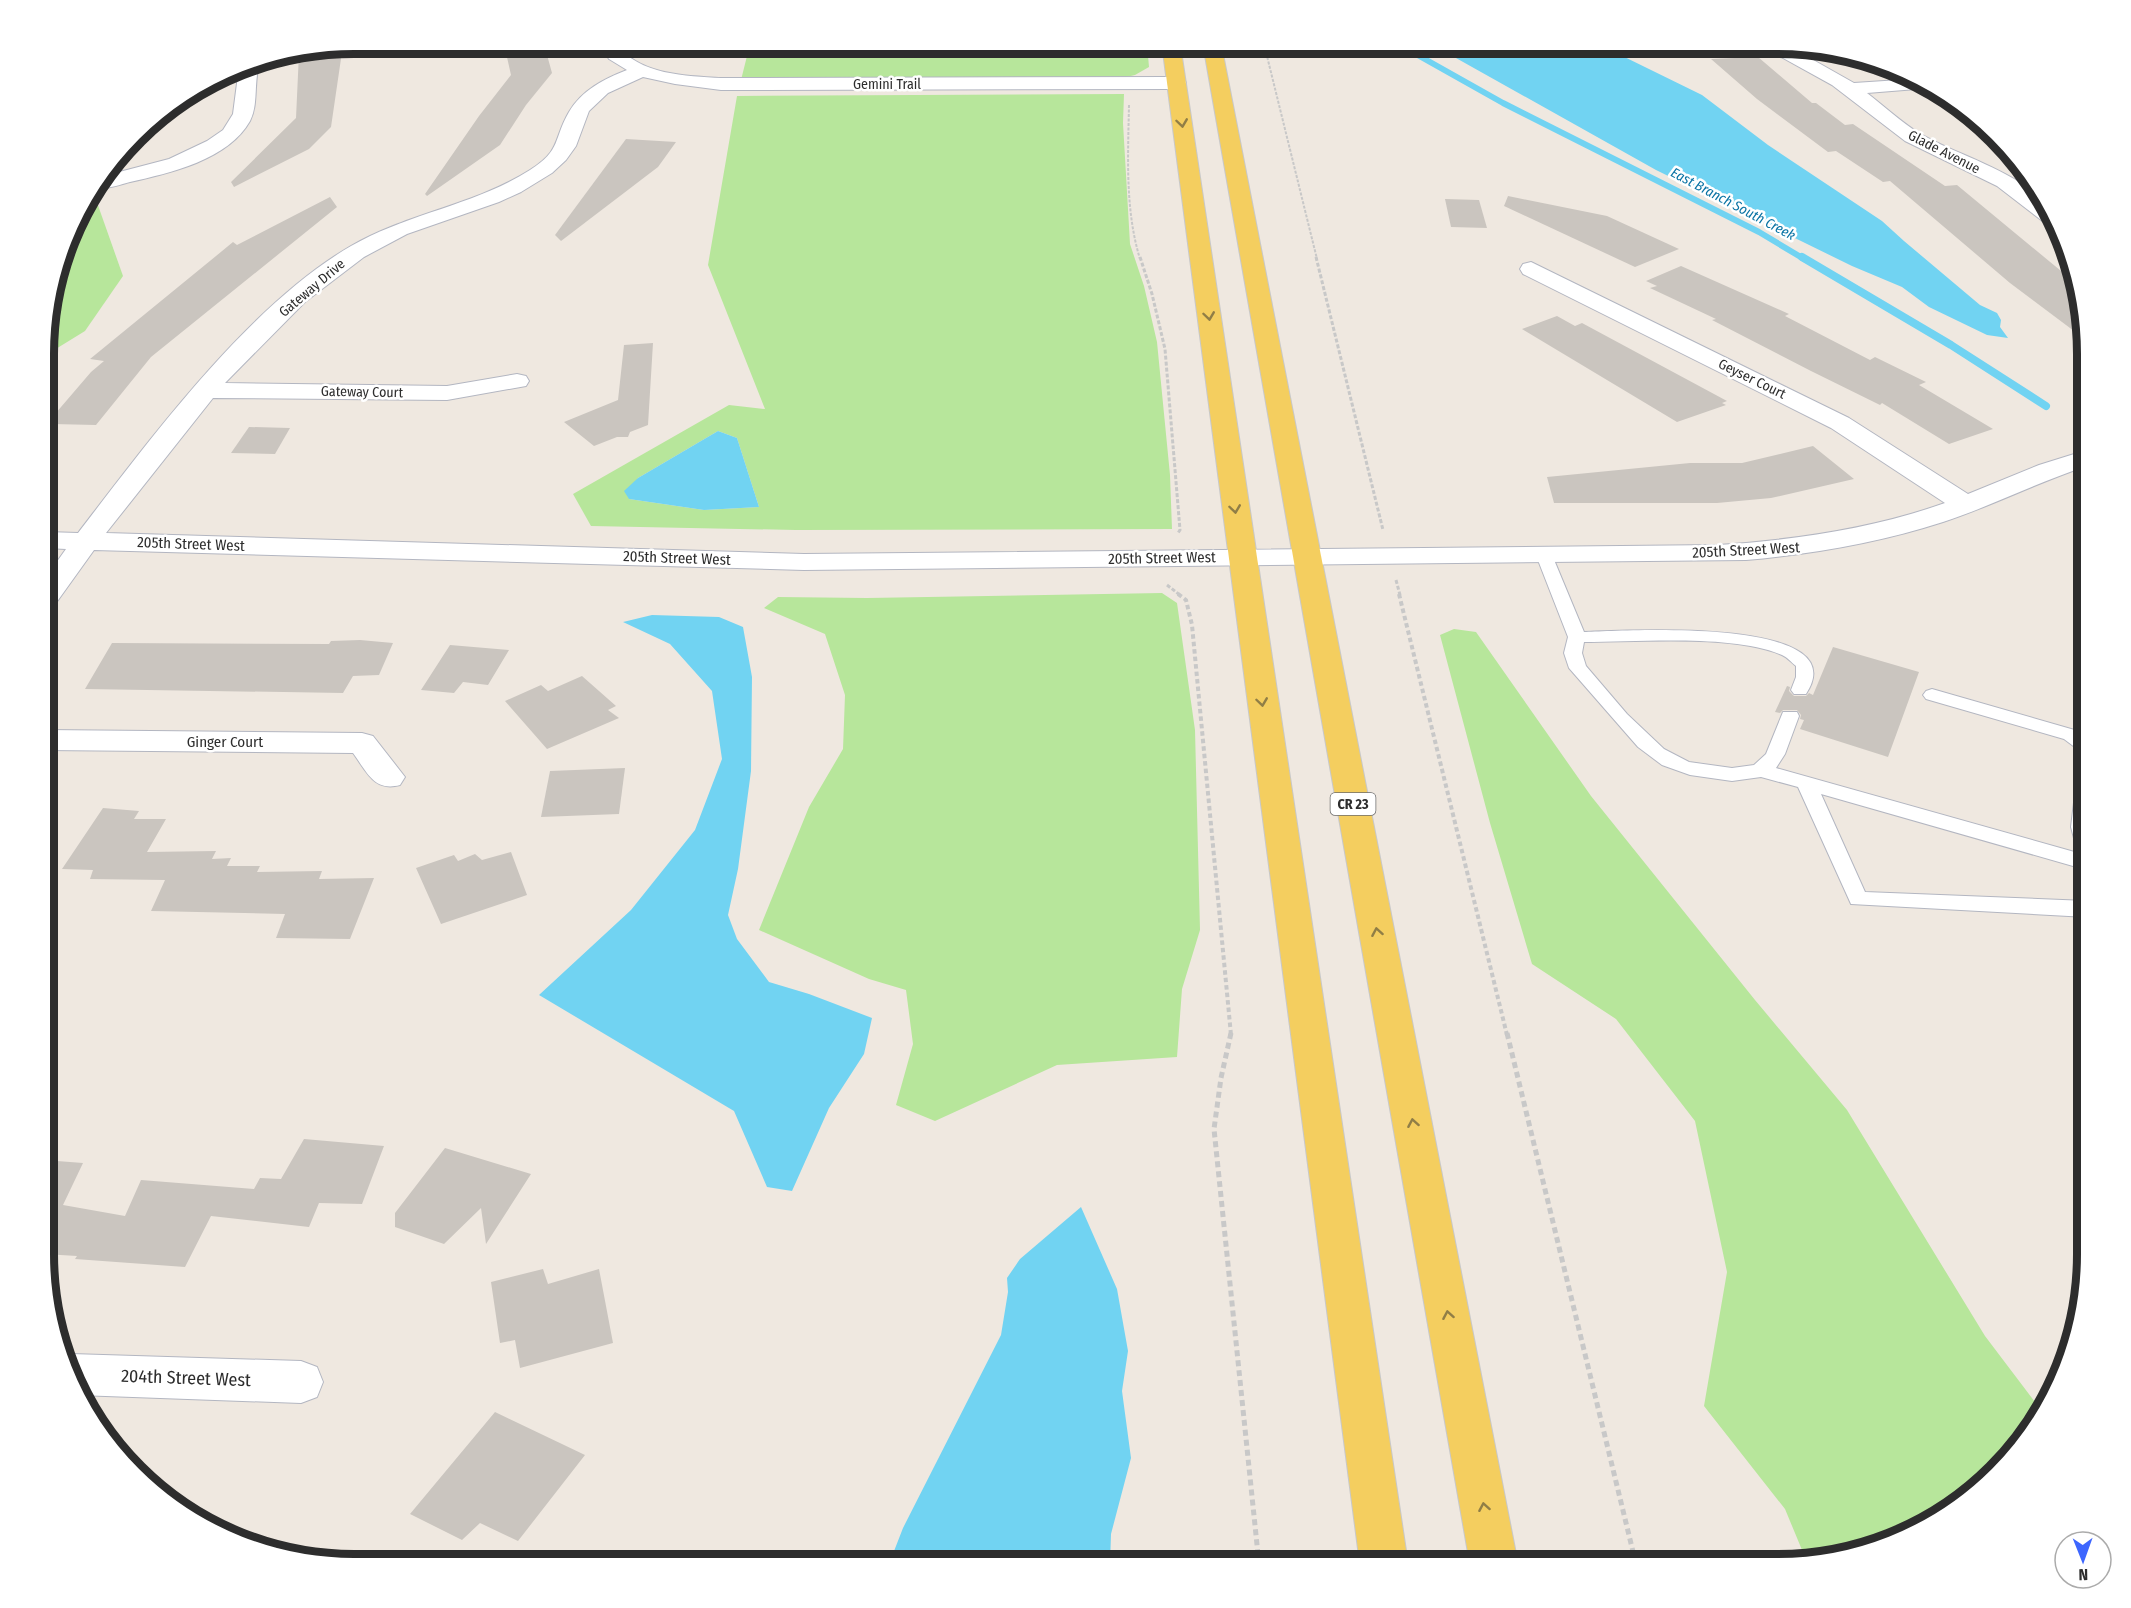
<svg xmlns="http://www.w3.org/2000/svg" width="2131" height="1608" font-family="'Fira Sans Condensed',sans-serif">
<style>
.green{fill:#b7e69b;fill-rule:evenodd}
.water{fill:#71d3f2}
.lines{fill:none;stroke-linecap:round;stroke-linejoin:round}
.stream-far1{stroke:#71d3f2;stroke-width:6}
.stream{stroke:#71d3f2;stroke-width:8}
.building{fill:#cac5bf}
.lane-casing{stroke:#b3b6c1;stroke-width:2}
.street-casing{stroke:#b3b6c1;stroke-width:2}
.primary-casing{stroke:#c8c8c8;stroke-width:2}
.path-far3{stroke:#c8c8c8;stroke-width:2;stroke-dasharray:3 1.5;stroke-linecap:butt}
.path-far2{stroke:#c8c8c8;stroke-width:3;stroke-dasharray:4 2;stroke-linecap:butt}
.path-far1{stroke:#c8c8c8;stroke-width:4;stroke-dasharray:4.5 3;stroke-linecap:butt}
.path{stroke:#c8c8c8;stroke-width:5;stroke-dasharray:6 4;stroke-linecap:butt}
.lane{fill:#fff;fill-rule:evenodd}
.street{fill:#fff;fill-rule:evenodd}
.primary{fill:#f4ce5f;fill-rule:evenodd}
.oneway{stroke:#907e46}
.labels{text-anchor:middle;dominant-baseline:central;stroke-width:5;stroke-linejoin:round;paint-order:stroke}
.far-street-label{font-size:14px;fill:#2d2d2d;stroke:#fff}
.far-water-label{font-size:14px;font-style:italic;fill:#0a73a4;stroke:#fff}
.shield{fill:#fff;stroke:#6c6c6c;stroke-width:1.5}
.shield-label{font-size:14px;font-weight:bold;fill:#2d2d2d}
.street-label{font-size:15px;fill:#2d2d2d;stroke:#fff}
.near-street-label{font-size:18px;fill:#2d2d2d;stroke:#fff}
.rim{fill:none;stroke:#2d2d2d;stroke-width:8}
</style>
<rect width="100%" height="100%" fill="#efe8e0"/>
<g class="green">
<path d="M750,44h397l2,23 -14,8 -13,3 -381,2z"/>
<path d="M1124,94l-1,29 7,121 14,42 13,56 13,133 2,54 -376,1 -205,-4 -18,-32 156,-89 36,4 -57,-144 29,-169zM718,431l19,7 22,69 -55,3 -75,-11 9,-21z"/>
<path d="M94,194l29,82 -38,55 -39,24v-42l39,-114 3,-4z"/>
<path d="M1162,593l15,10 18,127 5,200 -18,59 -5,68 -120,8 -122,56 -39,-16 17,-61 -7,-54 -37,-11 -110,-49 50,-123 34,-58 2,-54 -20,-61 -61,-26 14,-11 89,1z"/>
<path d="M1454,629l22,3 115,164 164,204 92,110 138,226 56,74 -30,48 -97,75 -76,25 -31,4 -22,-53 -81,-103 23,-134 -32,-151 -79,-102 -84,-55 -42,-141 -50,-188z"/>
</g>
<g class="water">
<path d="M1431,44h167l104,51 66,50 114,76 22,20 76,64 17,8 4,7 -1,7 8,11 -21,-3 -58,-28 -27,-20 -50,-21 -196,-96z"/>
<path d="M718,431l19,7 22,69 -55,3 -75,-11 -5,-8 14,-13z"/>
<path d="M652,615l67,2 24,10 9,50 -1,94 -13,98 -10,46 9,24 32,43 40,12 63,24 -8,36 -35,54 -37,83 -25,-4 -33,-76 -195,-116 92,-85 64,-80 27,-71 -10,-68 -42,-47 -47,-22z"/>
<path d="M1081,1207l36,82 11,62 -6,40 9,67 -20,76 -1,30h-221l14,-36 98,-193 7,-43 -1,-14 13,-19z"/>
</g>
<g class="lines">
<path class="stream-far1" d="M1398,44l105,59 256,129 45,27"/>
<path class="stream" d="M1802,257l149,88 95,61"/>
</g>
<g class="building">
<path d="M504,44h40l8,29 -26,32 -26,40 -73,51 -2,-2 54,-78 32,-41z"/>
<path d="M343,45l-12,82 -22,22 -75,38 -3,-5 65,-64 3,-65z"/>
<path d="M1758,57l54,46h4l29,22 8,-1 92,62 12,-1 121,100 8,55 -76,-57 -120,-102 -7,1 -47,-31 -8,1 -71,-53 -46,-40z"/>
<path d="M626,139l50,3 -18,25 -97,74 -6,-6z"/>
<path d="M1508,196l99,20 72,33 -44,18 -131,-61z"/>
<path d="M330,197l7,10 -186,150 -55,68 -44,-1 3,-3h-6l42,-49 13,-11 -14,-2 126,-103 17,-14 4,3z"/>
<path d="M1445,199l34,1 8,28 -36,-1z"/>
<path d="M1681,266l108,48 -4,2 85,44 5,-3 51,25 -7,3 74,44 -44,15 -67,-41 -2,2 -69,-34 -99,-51 4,-1 -66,-31 7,-2 -11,-5z"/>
<path d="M1557,316l18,10 7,-3 145,78 -5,2 4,2 -49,17 -155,-93z"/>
<path d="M653,343l-5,82 -18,7 -2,5h-11l-23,9 -30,-24 54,-22 6,-55z"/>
<path d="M249,427l41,1 -15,26 -44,-1z"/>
<path d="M1813,446l41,33 -83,19 -54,5h-163l-7,-26 143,-14h52z"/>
<path d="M360,640l33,3 -14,32 -26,1 -10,17 -258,-4 27,-46 217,1 2,-3z"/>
<path d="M450,645l59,5 -21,35 -25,-3 -9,11 -33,-3z"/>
<path d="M1833,647l86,25 -31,85 -88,-28 4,-9 -4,-1 1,-4 -4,-5h-14l-3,3 -5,-1 12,-26 3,1 -1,4 5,5h12l3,-3 4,2z"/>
<path d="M582,676l34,30 -8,4 11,8 -72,31 -42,-48 36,-16 7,6z"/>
<path d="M625,768l-6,46 -78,3 9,-46z"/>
<path d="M103,808l36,3 -5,8h32l-19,33 69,-1 -4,8 19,-1 -4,8h33l-3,6 65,-1 -3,8 55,-1 -24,61 -74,-1 9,-24 -134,-3 14,-31 -75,-1 3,-9 -31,-1z"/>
<path d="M511,852l16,43 -86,29 -25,-56 38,-13 4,6 17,-7 7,6z"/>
<path d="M304,1139l80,7 -22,58 -43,-1 -10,24 -98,-11 -26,51 -110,-8 2,-3 -33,-2v-94l39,3 -20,42 62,11 16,-36 113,9 6,-11 21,1z"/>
<path d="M445,1148l86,26 -45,70 -5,-36 -37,36 -49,-17v-14z"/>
<path d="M543,1269l5,15 51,-15 14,74 -93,25 -5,-28 -15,3 -9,-61z"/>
<path d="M495,1412l90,43 -67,86 -38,-18 -18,17 -52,-26z"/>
</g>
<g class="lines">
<g class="lane-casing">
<g id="lane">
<path d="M1544,550l8,5 32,77c34,-1 274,-17 222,62h-12l-3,-4 5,-13v-11c-5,-4 -9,-9 -14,-11 -49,-21 -143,-13 -198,-13l-2,11 4,13 41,48 37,35 25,13 43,6 22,-3 12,-11 17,-42h14l2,4 -14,38 -9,14 302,85 -7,-26 6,-49 3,-5 7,-1v98l-266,-76 44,98 222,9v16l-236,-13 -53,-117 -37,-10 -29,4 -42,-6 -28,-10 -24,-18 -69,-79 -5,-15 4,-16 -32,-82z"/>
<path d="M1932,689l146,42 9,7v15l-7,-2 -16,-12 -138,-40 -3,-4 3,-4z"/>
</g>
</g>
<g class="street-casing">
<g id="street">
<path d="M599,44h18c21,31 70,32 104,34l456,-1 7,2 2,4 -2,4 -7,2 -456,1 -46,-6 -32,-7 -35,16 -19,18 -13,35 -10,14 -14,13 -31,19 -22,10 -92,32 -43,23 -59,45 -80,81 222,3 70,-12 9,2 3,5 -3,5 -79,14 -234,-2 -107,135 698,21 914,-9c77,-5 154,-16 227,-42l-114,-75 -308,-154 -3,-5 3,-5 8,-2 318,156 119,76 71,-29 48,-15v16c-49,16 -95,40 -144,56 -65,21 -130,32 -197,38l-942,10 -710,-20 -38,53 -10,3v-29l20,-28 -20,-1v-16l32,1c73,-95 170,-227 273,-287 57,-33 124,-41 179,-76 32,-20 23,-31 39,-58 13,-22 35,-33 58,-42l-18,-11z"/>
<path d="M1762,44h23l69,39 61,-4 14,9 -62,5c17,13 34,29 52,40 43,26 121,42 140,94l-10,-1 -52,-40 -92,-45 -73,-56 -67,-37z"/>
<path d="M258,59l2,3c-7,19 -1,41 -10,59 -22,39 -80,52 -120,61 -11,3 -25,8 -36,6l10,-12 65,-17 38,-18 16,-11 10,-16 6,-46z"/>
<path d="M45,730l317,3 11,3 32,41 -5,8c-26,7 -33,-13 -47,-32l-308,-3z"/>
<path d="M71,1354l230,7 16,6 6,15 -6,15 -16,6 -223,-8 -12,-39z"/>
</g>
</g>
<g class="primary-casing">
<g id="primary">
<path d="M1162,44h18l228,1520h-48z"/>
<path d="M1203,44h18l297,1520h-48z"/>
</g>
</g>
<g class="path-far3">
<path d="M1264,44l53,215"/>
<path d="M1129,105c-1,51 -4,105 11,154"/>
</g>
<g class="path-far2">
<path d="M1140,257l12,37 13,55 15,181 -2,3"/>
<path d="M1316,257l67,273"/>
<path d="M1396,580l4,15"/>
<path d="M1167,585l13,10"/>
</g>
<g class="path-far1">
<path d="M1178,594l8,6 6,25 39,410"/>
<path d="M1399,594l108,441"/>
</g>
<g class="path">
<path d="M1231,1033l-10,45 -7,51 45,435"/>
<path d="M1507,1033l129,531"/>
</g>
<use href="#lane" class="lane"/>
<use href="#street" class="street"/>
<use href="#primary" class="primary"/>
</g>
<defs><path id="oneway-chevron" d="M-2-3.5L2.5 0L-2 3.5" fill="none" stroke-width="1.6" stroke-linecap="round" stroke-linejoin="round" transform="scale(1.5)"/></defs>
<g class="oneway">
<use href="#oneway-chevron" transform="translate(1182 123) rotate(82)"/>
<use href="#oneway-chevron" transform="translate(1209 316) rotate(82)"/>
<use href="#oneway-chevron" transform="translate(1235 509) rotate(82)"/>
<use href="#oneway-chevron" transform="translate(1262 702) rotate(82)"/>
<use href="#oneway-chevron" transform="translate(1377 932) rotate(-100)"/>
<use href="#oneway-chevron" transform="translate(1413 1123) rotate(-100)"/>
<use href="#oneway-chevron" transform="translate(1448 1315) rotate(-100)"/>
<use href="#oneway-chevron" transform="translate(1484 1507) rotate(-100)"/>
</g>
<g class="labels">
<g class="far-street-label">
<text x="887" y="84">Gemini Trail</text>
<text transform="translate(1944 152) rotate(27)">Glade Avenue</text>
<text transform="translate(312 288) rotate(-40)">Gateway Drive</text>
<text transform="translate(1752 379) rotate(26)">Geyser Court</text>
<text transform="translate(362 392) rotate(1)">Gateway Court</text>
</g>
<g class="far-water-label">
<text transform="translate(1733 204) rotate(28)">East Branch South Creek</text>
</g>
<rect class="shield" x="1330.5" y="793" width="45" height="22" rx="4.5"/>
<g class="shield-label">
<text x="1353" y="804">CR 23</text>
</g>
<g class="street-label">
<text transform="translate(191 544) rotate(2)">205th Street West</text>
<text transform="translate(1746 550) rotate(-3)">205th Street West</text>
<text transform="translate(677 558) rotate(2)">205th Street West</text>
<text transform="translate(1162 558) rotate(-1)">205th Street West</text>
<text x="225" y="742">Ginger Court</text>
</g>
<g class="near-street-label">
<text transform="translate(186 1378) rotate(2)">204th Street West</text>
</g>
</g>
<path d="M0 0H2131V1608H0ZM354 54H1777A300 300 0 0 1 2077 354V1254A300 300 0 0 1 1777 1554H354A300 300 0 0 1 54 1254V354A300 300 0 0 1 354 54Z" fill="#fff" fill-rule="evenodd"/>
<path class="rim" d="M354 54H1777A300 300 0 0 1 2077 354V1254A300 300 0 0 1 1777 1554H354A300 300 0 0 1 54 1254V354A300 300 0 0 1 354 54Z"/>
<g transform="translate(2083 1560) rotate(179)"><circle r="28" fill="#ffffff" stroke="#ababab" stroke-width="1.5"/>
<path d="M0-4.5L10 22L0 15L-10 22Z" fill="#3d66fe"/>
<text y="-9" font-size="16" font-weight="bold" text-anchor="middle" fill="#2d2d2d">N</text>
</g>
</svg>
